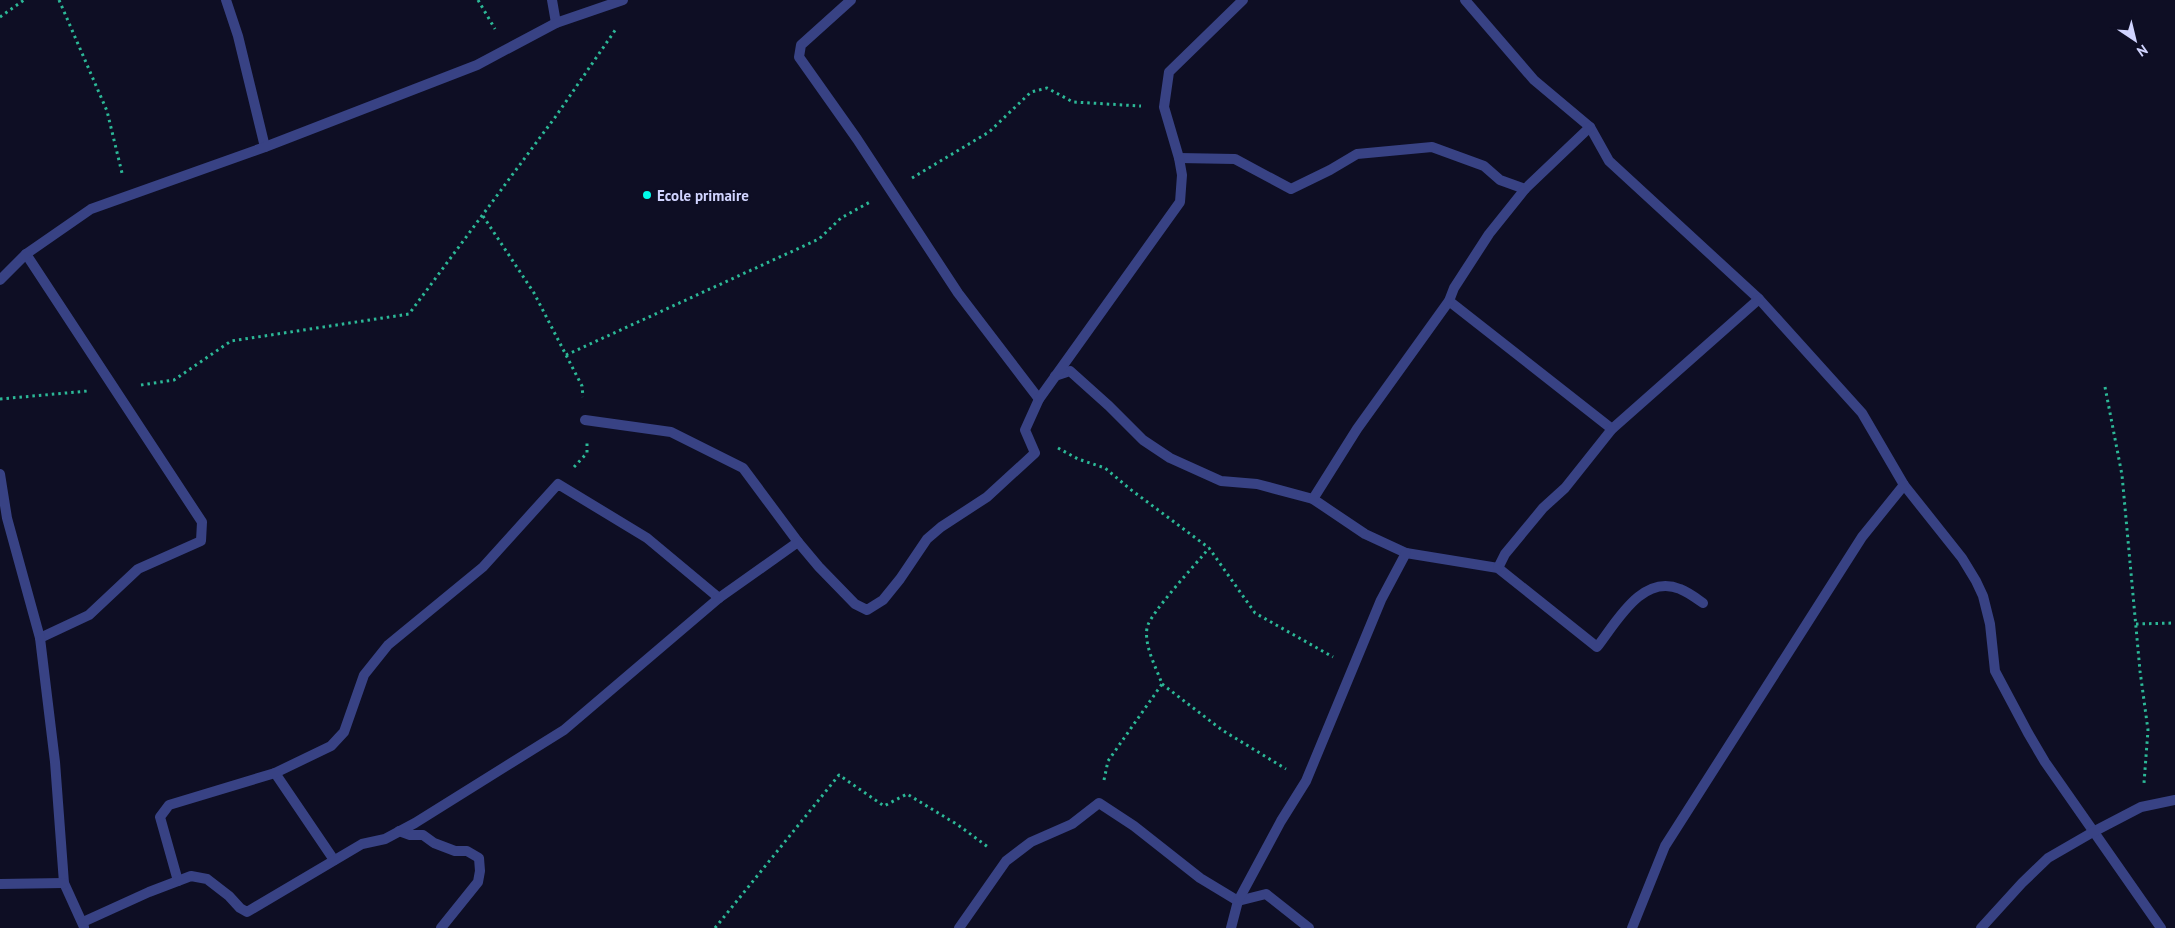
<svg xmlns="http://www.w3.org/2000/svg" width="2175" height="928" font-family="'PT Sans',sans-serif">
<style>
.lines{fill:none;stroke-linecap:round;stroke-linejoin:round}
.path{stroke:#2cb897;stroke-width:3;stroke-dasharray:2.5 4;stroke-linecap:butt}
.street{stroke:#384284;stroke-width:10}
.poi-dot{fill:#00fcea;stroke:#0e0e24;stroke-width:2}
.labels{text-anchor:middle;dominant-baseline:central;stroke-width:4;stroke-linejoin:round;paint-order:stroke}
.poi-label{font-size:15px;font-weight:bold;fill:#d1d4ff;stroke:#0e0e24;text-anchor:start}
</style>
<rect width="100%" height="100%" fill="#0e0e24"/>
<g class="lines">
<g class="path">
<path d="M59,0l48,111 15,62"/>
<path d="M478,0l17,29"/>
<path d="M0,17l24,-17"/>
<path d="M912,178l77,-46 42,-40 16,-4 26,14 68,4"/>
<path d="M483,216l51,77 48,93 1,11"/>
<path d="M566,355l253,-116 22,-21 29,-16"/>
<path d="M141,385l33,-5 57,-39 178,-27 147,-198 60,-87"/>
<path d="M2105,387l17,88 18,196 8,59 -4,53"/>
<path d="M0,399l88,-8"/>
<path d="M1058,448l20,11 27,9 25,21 79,59 46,65 78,44"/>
<path d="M574,467l13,-14v-10"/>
<path d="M2136,624l39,-1"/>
<path d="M1162,684l60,46 64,39"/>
<path d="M1104,780l4,-19 54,-77c-6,-17 -18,-38 -15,-56 2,-14 51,-66 62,-80"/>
<path d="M715,928l124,-153 45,31 23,-12 51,31 30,22"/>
</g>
<g class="street">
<path d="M226,0l12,36 27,111"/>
<path d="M552,0l4,23"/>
<path d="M851,0l-50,45 -2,12 58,82 101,154 81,106"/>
<path d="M1465,0l69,80 56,47 19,34 150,138 103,114 42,72 58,73 14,23 7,15 7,28 5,47 33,62 17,29 116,166"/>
<path d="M1179,158l56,1 56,30 39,-19 27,-16 75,-7 52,19 16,14 25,9"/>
<path d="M26,254l176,268 -1,19 -63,28 -49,46 -49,23"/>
<path d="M0,280l26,-26 65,-45 174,-62 212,-82 79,-42 67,-23"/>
<path d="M1449,301l163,128"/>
<path d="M1055,376l15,-5 39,35 34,34 27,18 51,23 36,3 56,15 52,35 41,19 92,15 99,79c19,-24 45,-74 83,-58 8,3 16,9 23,14"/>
<path d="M585,420l86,12 72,36 55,74"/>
<path d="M0,474l7,44 33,120 15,124 9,121 20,44"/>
<path d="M1313,499l44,-70 92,-128 5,-13 35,-54 36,-45 65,-62"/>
<path d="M1498,568l7,-14 38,-46 22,-20 47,-59 147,-130"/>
<path d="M275,773l59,87"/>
<path d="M399,831l11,4h13l11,8 21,8h12l12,7 1,13 -2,11 -37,46"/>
<path d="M178,881l-18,-64 9,-12 106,-32 56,-27 13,-14 20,-57 24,-30 95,-78 75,-83 89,54 72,60"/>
<path d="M0,884l64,-1"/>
<path d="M83,922l66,-30 42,-16 16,3 22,17 11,12 7,4 115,-68 23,-5 30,-16 149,-93 155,-132 79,-56 21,25 36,37 12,6 16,-10 17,-21 27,-40 14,-12 46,-30 48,-44 -10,-23 14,-31 141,-197 2,-27 -3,-17 -15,-51 5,-35 74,-72"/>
<path d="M959,928l47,-67 25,-19 41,-18 27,-21 35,23 66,52 38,23 28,-7 43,34"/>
<path d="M1231,928l7,-27 43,-80 25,-40 75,-181 25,-47"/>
<path d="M1632,928l33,-82 197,-309 42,-52"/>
<path d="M1981,928l41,-45 26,-25 45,-26 48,-25 34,-7"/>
</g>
</g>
<circle class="poi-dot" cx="647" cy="195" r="5"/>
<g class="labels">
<g class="poi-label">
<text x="657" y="195">Ecole primaire</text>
</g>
</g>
<g transform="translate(2135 40) rotate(145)" stroke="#0e0e24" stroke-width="4" paint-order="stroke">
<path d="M0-4L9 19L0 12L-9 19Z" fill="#d1d4ff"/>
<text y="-8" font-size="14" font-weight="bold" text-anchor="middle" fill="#d1d4ff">N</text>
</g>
</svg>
